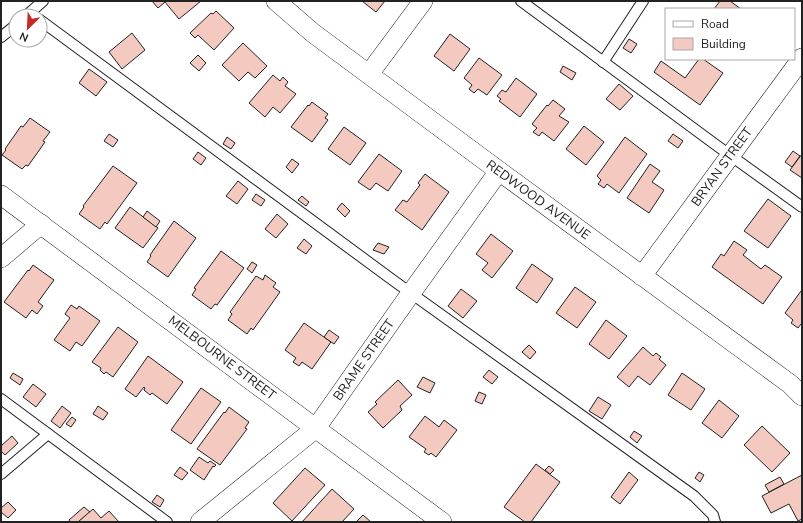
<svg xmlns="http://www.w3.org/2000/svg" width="803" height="523" font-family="'Nunito Sans',sans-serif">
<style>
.building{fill:#f3c9c0;stroke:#222}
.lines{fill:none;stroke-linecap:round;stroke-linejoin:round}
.lane-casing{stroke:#222;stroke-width:12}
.street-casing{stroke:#222;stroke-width:20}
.lane{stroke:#fff;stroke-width:10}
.street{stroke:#fff;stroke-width:19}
.labels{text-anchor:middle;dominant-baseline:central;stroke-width:3;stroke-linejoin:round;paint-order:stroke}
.street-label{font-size:13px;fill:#222;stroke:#fff}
</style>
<rect width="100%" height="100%" fill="#fff"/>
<g class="building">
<path d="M152,1h49l-22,18 -14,-17 -7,6z"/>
<path d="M362,1h23l-9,11z"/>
<path d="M720,1h10l11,8h-27z"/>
<path d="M216,11l18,17 -20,22 -16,-15 -3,3 -5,-5 21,-20 2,1z"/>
<path d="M132,33l13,17 -23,19 -13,-17z"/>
<path d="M450,34l20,15 -16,22 -20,-15z"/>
<path d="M629,39l8,5 -6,9 -8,-5z"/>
<path d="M243,43l24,23 -12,12 -7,-6 -9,9 -17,-16z"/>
<path d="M198,55l8,8 -7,8 -9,-8z"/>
<path d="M479,58l23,17 -15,20 -9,-6 -4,4 -5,-4 3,-4 -8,-7z"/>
<path d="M699,59h4l20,14 -23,32 -46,-33 7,-11 24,17z"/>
<path d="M563,66l13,7 -4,7 -12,-8z"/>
<path d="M89,69l18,13 -11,14 -17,-13z"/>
<path d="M273,75l7,6 3,-4 5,5 -3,4 11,8 -16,19 -7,-6 -8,10 -16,-14z"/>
<path d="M516,78l21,16 -17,23 -21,-16 2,-2 -4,-3 5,-6 4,2z"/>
<path d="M619,84l14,12 -13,14 -14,-11z"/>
<path d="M553,100l12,9 -6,7 10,6 -15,19 -12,-9 -3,4 -6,-4 4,-4 -5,-4 15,-19 1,1z"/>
<path d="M312,102l16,12 -3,4 3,2 -16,22 -21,-15 17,-22 1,1z"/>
<path d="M30,118l20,14 -7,9 2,1 -17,24 -2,-1 -4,4 -20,-14 4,-5 -1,-1 16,-23 2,1z"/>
<path d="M584,126l20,16 -18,23 -20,-16z"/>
<path d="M344,127l22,16 -16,22 -22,-16z"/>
<path d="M109,134l9,6 -5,7 -9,-6z"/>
<path d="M673,134l10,7 -5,7 -10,-7z"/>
<path d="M227,137l8,6 -4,6 -8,-5z"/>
<path d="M625,137l22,17 -28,39 -12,-9 -3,4 -6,-4 3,-4 -4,-4z"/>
<path d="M793,151l7,5 -8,11 -7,-5z"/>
<path d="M198,152l8,6 -5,7 -8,-6z"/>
<path d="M379,154l23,17 -14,20 -12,-8 -6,7 -12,-8z"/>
<path d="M802,154v24l-12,-8z"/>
<path d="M292,159l7,5 -7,9 -6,-6z"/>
<path d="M650,164l10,7 -8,11 12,8 -15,23 -22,-15z"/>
<path d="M113,166l24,17 -30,41 -2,-2 -5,7 -21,-15 5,-7 -1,-1z"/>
<path d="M425,174l24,18 -27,38 -27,-20 8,-10 4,2 13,-17 -2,-2z"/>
<path d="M238,181l10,8 -11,15 -11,-8z"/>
<path d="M256,194l9,6 -4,6 -9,-6z"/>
<path d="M302,196l7,6 -3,4 -8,-6z"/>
<path d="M768,199l23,17 -23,32 -24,-17z"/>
<path d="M342,203l8,8 -5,6 -8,-8z"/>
<path d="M130,207l28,21 -15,20 -28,-20z"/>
<path d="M147,211l13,10 -4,6 -13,-10z"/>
<path d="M277,214l11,10 -12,14 -11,-9z"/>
<path d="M174,221l22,17 -28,39 -21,-15 4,-6 -1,-1z"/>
<path d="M491,234l22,17 -21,27 -10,-8 6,-7 -12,-9z"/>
<path d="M304,239l8,7 -6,8 -9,-6z"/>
<path d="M734,241l13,9 -4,5 18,14 4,-4 17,12 -19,27 -51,-37 9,-13 3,2z"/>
<path d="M378,243l11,4 -5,7 -11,-4z"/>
<path d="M221,251l23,17 -27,37 -2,-1 -4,5 -19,-14 4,-6 -2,-1z"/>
<path d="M252,262l5,3 -5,8 -5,-4z"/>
<path d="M532,264l21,15 -16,24 -21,-15z"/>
<path d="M33,265l21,15 -16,22 5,4 -6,8 -5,-4 -6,8 -22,-16 24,-32 1,1z"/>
<path d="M265,275l11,8 -3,4 7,5 -27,38 -2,-2 -4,6 -19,-14 4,-6 -2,-2 26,-36 7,4z"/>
<path d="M575,287l21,15 -19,26 -21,-15z"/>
<path d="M461,289l16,12 -14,17 -15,-12z"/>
<path d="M801,291l1,1v33l-1,-1 -3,4 -7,-5 2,-3 -8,-7z"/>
<path d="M71,305l6,4 2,-3 21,15 -18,25 -6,-4 -6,9 -16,-11 16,-22 -5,-4z"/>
<path d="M606,320l21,16 -18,23 -20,-15z"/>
<path d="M304,323l27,19 -19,27 -10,-7 -3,4 -6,-4 3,-4 -11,-8z"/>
<path d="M118,327l20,15 -25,35 -7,-5 -2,2 -4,-4 1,-2 -9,-6z"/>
<path d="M329,330l10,7 -5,7 -10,-7z"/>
<path d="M529,345l7,7 -6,7 -8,-7z"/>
<path d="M643,347l10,9 3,-3 5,4 -2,2 7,6 -16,20 -12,-9 -9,11 -12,-10z"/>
<path d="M148,356l35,26 -16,22 -15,-11 -2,2 -6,-5 1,-2 -1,-1 -8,10 -11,-8z"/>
<path d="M489,370l9,7 -6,7 -9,-7z"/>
<path d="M13,373l10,6 -3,6 -10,-7z"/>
<path d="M682,373l23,16 -14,21 -23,-15z"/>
<path d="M423,377l12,6 -5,10 -13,-6z"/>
<path d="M398,380l14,15 -12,11 2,4 -19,18 -15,-16 9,-8 -2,-2z"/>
<path d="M33,384l13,10 -10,13 -13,-10z"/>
<path d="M201,388l20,14 -30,42 -20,-14z"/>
<path d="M479,392l7,3 -4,9 -7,-3z"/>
<path d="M598,397l13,8 -9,14 -13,-8z"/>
<path d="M719,400l20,16 -17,22 -20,-15z"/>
<path d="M62,406l9,7 -11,15 -9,-7z"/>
<path d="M98,406l10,7 -5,7 -10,-6z"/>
<path d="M229,407l20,15 -4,6 2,1 -27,36 -23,-16 27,-37 1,1z"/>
<path d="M425,416l14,11 5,-7 13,10 -21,27 -5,-4 -2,2 -5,-3 2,-3 -17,-12z"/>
<path d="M72,417l4,3 -5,7 -5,-3z"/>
<path d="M762,426l28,27 -18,19 -28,-27z"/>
<path d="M634,431l8,5 -5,7 -7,-6z"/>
<path d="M12,436l6,7 -13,12 -4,-4v-5z"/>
<path d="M199,457l9,6 2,-2 6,4 -2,2 -1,-1 -9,14 -14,-10z"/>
<path d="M536,464l24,18 -29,40h-6l-21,-15z"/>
<path d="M549,466l5,4 -4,4 -5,-4z"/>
<path d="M180,467l8,6 -6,7 -8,-5z"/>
<path d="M305,468l20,17 -33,36 -19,-18z"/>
<path d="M629,472l9,8 -18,24 -9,-7z"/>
<path d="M699,472l5,3 -4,7 -5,-4z"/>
<path d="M802,475v44l-4,2 -9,-17 -18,9 -9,-17z"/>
<path d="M780,477l4,7 -15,8 -4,-7z"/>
<path d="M332,489l22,20 -12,13h-40z"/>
<path d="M157,495l7,5 -4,7 -8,-5z"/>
<path d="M8,502l8,8 -8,8 -7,-6v-4z"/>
<path d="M84,507l6,5 -12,10h-8l-1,-2z"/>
<path d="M93,509l8,9 8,-7 10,11h-41z"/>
<path d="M363,515l8,7h-15z"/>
</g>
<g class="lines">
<g class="lane-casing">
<g id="lane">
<path d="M521,1l195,144 86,62"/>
<path d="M26,16l17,-15"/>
<path d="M40,20l354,261 300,215 19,19 2,7"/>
<path d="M1,37l15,-12"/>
<path d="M603,62l40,-61"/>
<path d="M1,399l166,123"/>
<path d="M1,474l47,-40"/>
</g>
</g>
<g class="street-casing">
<g id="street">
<path d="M276,1l37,32 186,138 291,213 12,12"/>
<path d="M369,74l54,-73"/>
<path d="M1,195l441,327"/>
<path d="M1,258l40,-34"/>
<path d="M642,276l160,-218"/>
<path d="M200,522l116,-94 95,-135 88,-122"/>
</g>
</g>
<use href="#lane" class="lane"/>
<use href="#street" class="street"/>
</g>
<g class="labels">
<g class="street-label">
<text transform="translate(722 167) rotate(-54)">BRYAN STREET</text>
<text transform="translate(538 200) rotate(36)">REDWOOD AVENUE</text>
<text transform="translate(222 358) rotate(37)">MELBOURNE STREET</text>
<text transform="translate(364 360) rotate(-55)">BRAME STREET</text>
</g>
</g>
<rect width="803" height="523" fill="none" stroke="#222222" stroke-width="4"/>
<rect x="665" y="8" width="130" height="52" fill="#ffffff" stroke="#a7a7a7"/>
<rect x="673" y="21" width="20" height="6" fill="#ffffff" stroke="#a7a7a7"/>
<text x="701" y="28" font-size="12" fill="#222222">Road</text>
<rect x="673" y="38" width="20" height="12" fill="#f3c9c0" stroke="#a7a7a7"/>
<text x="701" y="48" font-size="12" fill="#222222">Building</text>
<g transform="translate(28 28) rotate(204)"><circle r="19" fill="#ffffff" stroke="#a7a7a7"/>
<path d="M0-3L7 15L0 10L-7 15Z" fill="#c62828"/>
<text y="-6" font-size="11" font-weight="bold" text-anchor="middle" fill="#222222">N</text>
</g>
</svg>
